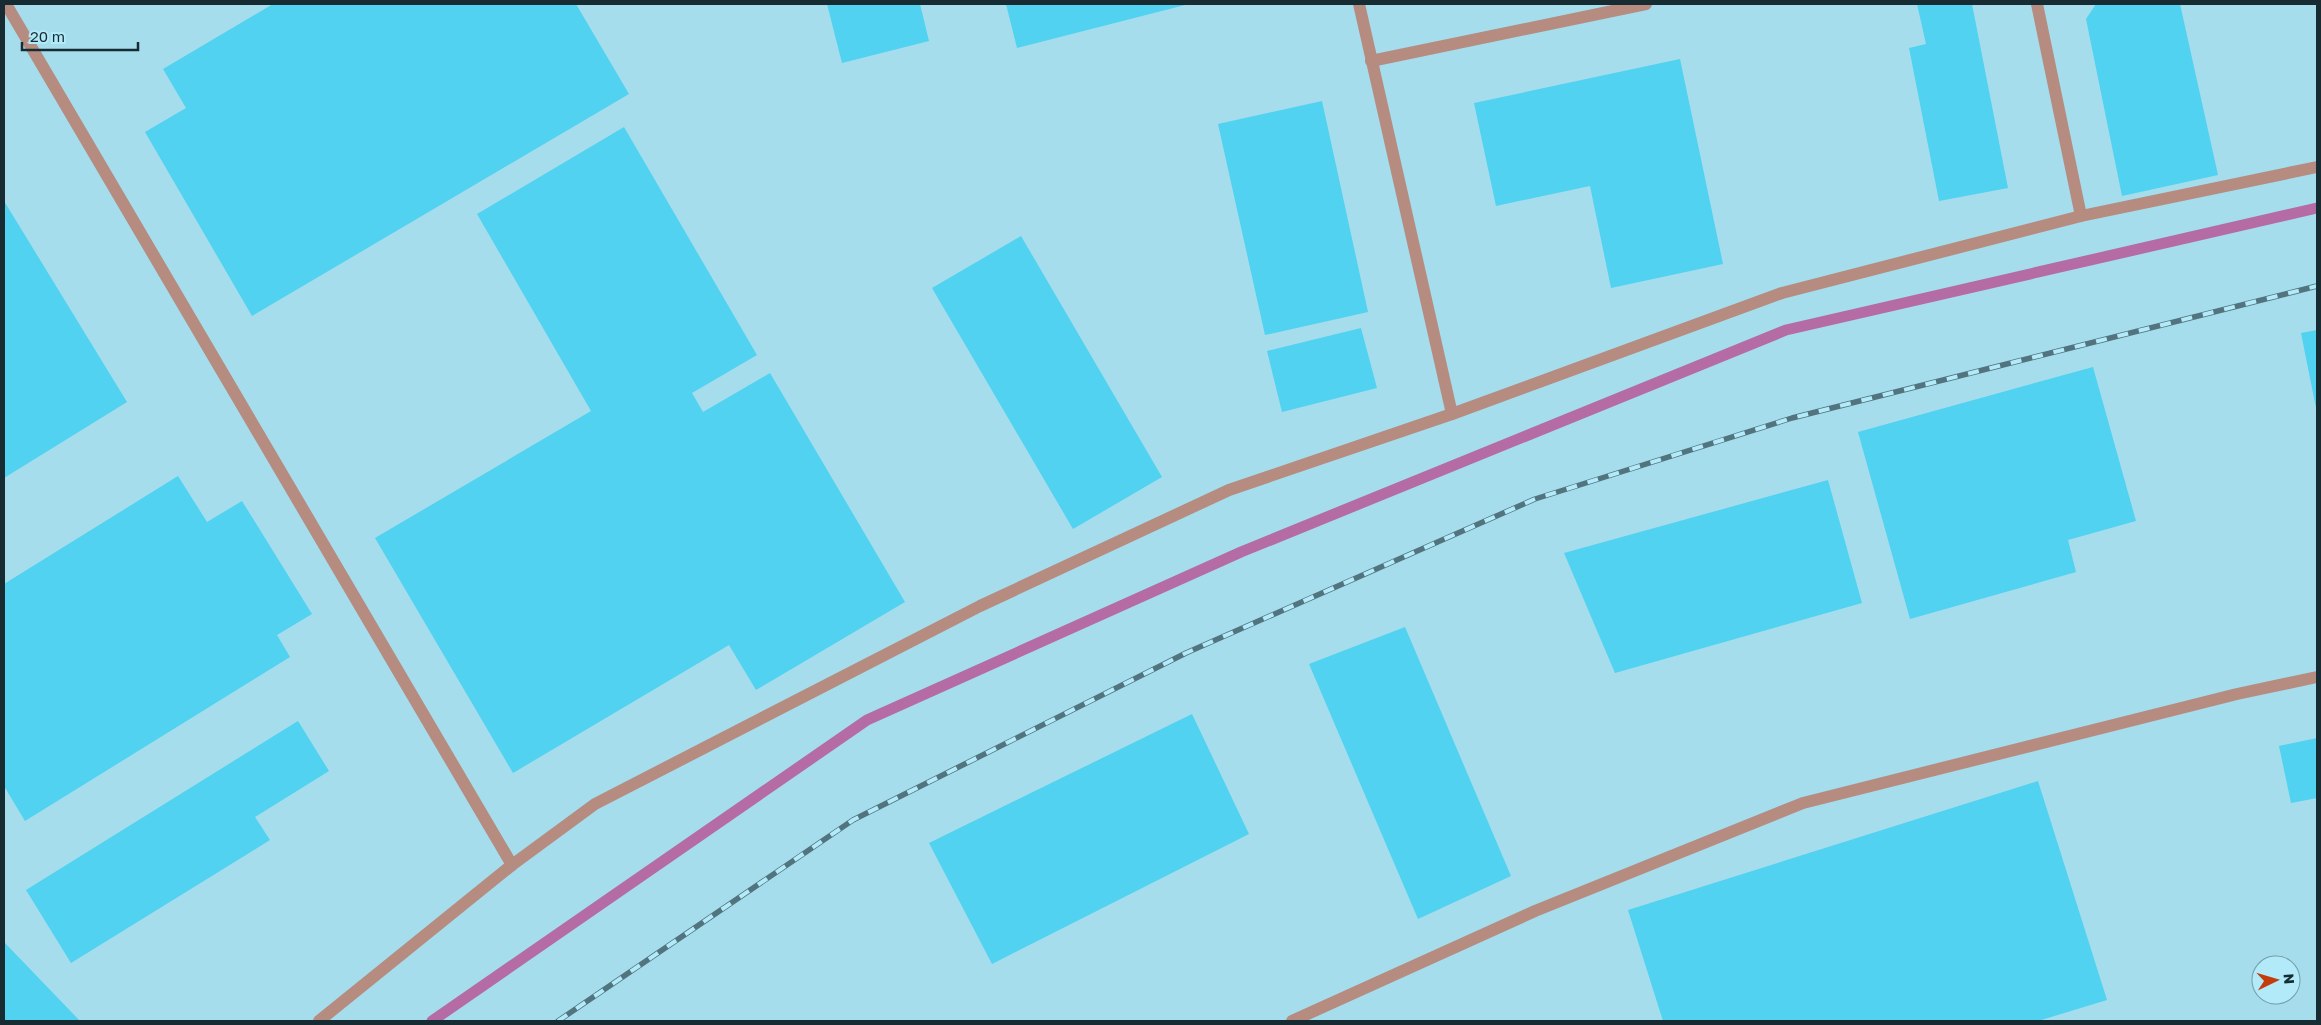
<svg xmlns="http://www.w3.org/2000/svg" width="2321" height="1025" font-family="'Golos Text',sans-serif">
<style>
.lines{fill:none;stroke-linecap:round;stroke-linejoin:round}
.stream{stroke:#b56ba3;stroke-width:11}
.building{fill:#50d2f0}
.minor{stroke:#b68c81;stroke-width:12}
.rail-casing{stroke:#51747e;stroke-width:5.5}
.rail{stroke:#b2eaf9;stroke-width:4;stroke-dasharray:11;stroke-linecap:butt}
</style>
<rect width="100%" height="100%" fill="#a5ddec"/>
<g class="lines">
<path class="stream" d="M432,1021l435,-301 374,-168 545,-222 531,-122"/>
</g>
<g class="building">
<path d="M273,4h303l53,90 -377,222 -107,-184 41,-24 -23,-39z"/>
<path d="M827,4h93l9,37 -87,22z"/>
<path d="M1006,4h183l-172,44z"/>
<path d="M1917,4h55l36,184 -69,13 -30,-153 17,-4z"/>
<path d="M2096,4h84l38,171 -96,21 -36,-177z"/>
<path d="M1680,59l43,205 -112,24 -21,-102 -94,20 -22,-103z"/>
<path d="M1322,101l46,211 -103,23 -47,-211z"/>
<path d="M624,127l133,228 -65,38 11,19 67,-39 135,229 -149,88 -27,-45 -216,128 -138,-235 216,-127 -114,-197z"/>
<path d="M4,201l123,201 -123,76z"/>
<path d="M1021,236l141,241 -89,52 -141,-241z"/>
<path d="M1361,328l16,60 -95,24 -15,-61z"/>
<path d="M2317,330v78h-1l-15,-75z"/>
<path d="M2093,367l43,154 -68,19 8,32 -166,47 -52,-187z"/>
<path d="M178,476l29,46 35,-21 70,113 -35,21 13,22 -265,164 -21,-35v-202z"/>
<path d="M1828,480l34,123 -247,70 -51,-120z"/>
<path d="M1405,627l106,249 -93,43 -109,-255z"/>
<path d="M1192,714l57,120 -257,130 -63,-121z"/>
<path d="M298,721l31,50 -74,46 15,23 -199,123 -45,-73z"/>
<path d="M2317,738v60l-26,5 -12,-57z"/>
<path d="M2038,781l69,219 -69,21h-375l-35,-111z"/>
<path d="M4,942l76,79h-76z"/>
</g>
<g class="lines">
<g class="minor">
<path d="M6,4l506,861"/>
<path d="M1359,4l93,410"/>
<path d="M2037,4l44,212"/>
<path d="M1371,61l275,-57"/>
<path d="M319,1021l193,-156 83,-61 385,-198 249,-116 223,-76 330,-121 299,-77 236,-49"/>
<path d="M1292,1021l243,-110 268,-108 434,-109 80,-17"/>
</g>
<g class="rail-casing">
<path id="rail" d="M558,1021l295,-201 333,-167 349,-154 257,-81 525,-132"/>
</g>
<use href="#rail" class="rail"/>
</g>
<rect width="2321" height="1025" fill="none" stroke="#162c32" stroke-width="10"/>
<g transform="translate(2276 980) rotate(85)"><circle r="24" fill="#b2eaf9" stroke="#749ea9"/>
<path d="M0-4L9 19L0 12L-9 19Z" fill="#c43c0d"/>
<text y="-8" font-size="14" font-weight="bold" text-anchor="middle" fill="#162c32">N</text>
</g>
<path d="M22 42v8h116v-8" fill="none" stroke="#162c32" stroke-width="2.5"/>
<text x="30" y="42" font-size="15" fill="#162c32" stroke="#b2eaf9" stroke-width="4" paint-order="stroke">20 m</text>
</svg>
